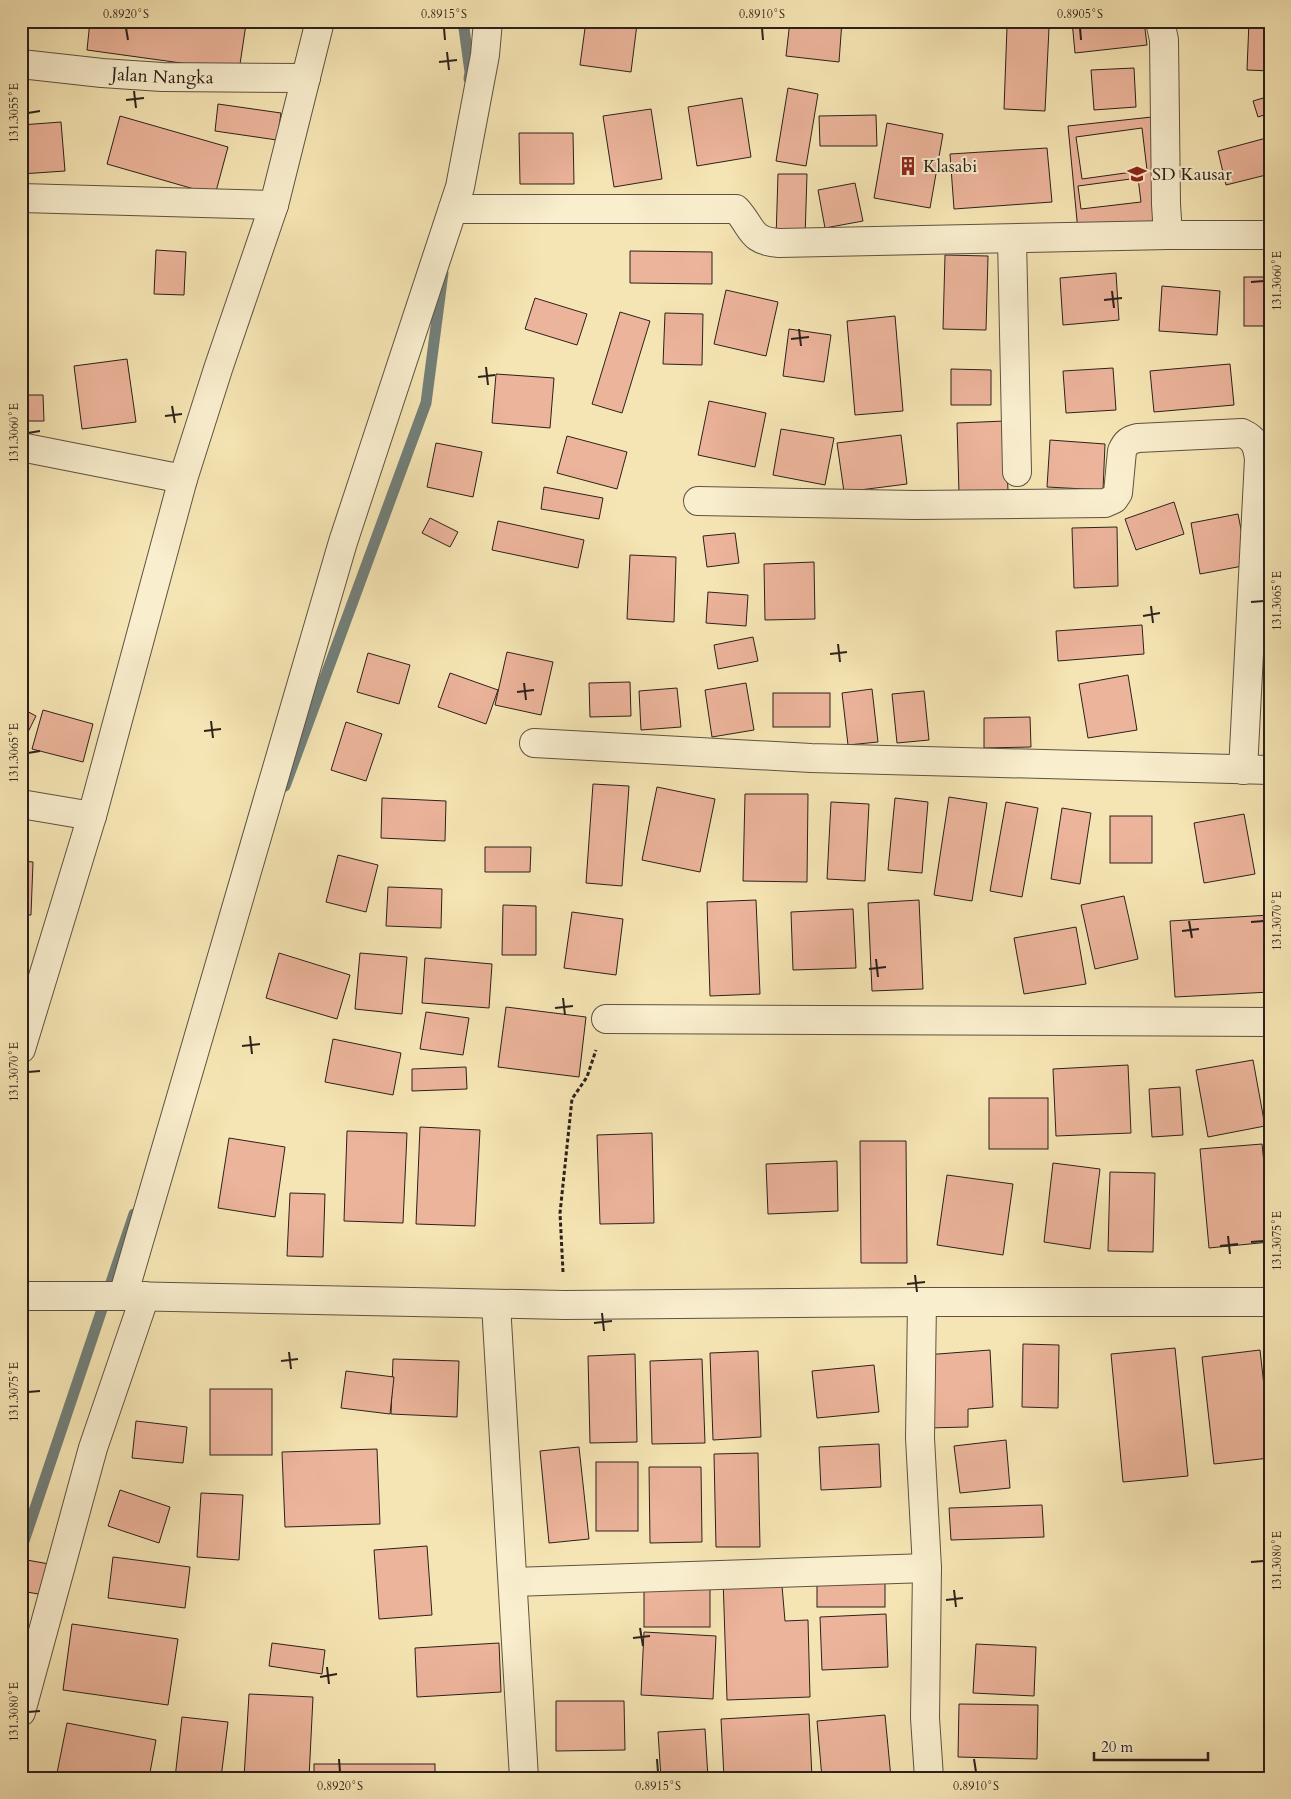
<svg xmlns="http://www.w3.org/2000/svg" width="1291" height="1799" font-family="Cardo,serif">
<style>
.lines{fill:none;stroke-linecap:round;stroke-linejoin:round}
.stream{stroke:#727f79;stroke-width:11}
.building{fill:#ecb49b;stroke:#2c211b;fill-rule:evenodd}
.street-casing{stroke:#5e5241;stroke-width:30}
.path{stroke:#2c211b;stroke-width:3;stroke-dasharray:4 2.5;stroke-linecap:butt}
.street{stroke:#f9eece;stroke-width:28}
.ticks{fill:none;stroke:#2c211b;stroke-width:2}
.labels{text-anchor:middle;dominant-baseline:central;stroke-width:4;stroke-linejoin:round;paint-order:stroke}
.street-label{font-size:18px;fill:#2c211b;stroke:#f9eece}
.poi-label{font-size:18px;fill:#2c211b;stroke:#f9eece;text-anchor:start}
.neatline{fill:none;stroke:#2c211b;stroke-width:2}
.ticks-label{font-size:12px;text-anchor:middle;fill:#2c211b}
</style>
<rect width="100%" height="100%" fill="#f6e5b4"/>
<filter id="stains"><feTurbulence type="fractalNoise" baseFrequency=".004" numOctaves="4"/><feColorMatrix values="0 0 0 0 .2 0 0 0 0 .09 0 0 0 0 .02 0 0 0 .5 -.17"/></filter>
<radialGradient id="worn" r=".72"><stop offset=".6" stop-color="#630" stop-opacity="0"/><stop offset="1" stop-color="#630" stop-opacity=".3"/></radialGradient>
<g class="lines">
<g class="stream">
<path d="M463,21l7,51 -1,7"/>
<path d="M285,786l141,-383 17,-130"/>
<path d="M21,1550l113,-336"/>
</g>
</g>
<g class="building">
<path d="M90,21h139l17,3 -7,47 -152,-21z"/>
<path d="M586,21h32l19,3 -6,48 -51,-7z"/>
<path d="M790,21h52l-3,41 -53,-6z"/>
<path d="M1072,21h72l3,24 -72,8z"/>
<path d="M1249,21h21v50l-23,-1z"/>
<path d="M1007,27l42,1 -4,83 -41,-2z"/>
<path d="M1134,68l2,39 -42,3 -3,-40z"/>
<path d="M788,88l30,6 -12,72 -30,-5z"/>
<path d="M1270,96v17l-12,4 -5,-16z"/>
<path d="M742,98l9,59 -54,9 -9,-59z"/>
<path d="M218,104l63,9 -4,27 -62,-9z"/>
<path d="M651,109l11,70 -48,8 -11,-71z"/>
<path d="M876,115l1,31h-57l-1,-30z"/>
<path d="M120,116l108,31 -13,48 -108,-31z"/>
<path d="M1152,117l10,105 -84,9 -10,-105zM1142,128l5,42 -65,9 -6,-42zM1138,178l3,24 -60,7 -3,-23z"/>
<path d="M61,122l4,49 -44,3v-49z"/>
<path d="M887,123l56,11 -13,74 -56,-10z"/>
<path d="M519,133h54l1,51h-54z"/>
<path d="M1270,137v37l-44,11 -8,-34z"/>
<path d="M1047,148l5,54 -98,7 -4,-55z"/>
<path d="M778,174h29l-2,64h-29z"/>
<path d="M855,183l8,38 -38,7 -7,-38z"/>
<path d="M156,250l30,2 -2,43 -30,-1z"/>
<path d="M630,251l82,1v32l-82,-1z"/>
<path d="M945,255l43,1 -2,74 -43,-1z"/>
<path d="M1116,273l3,47 -56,5 -3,-47z"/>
<rect x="1244" y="277" width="26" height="49"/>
<path d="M1162,286l58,5 -3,44 -58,-4z"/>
<path d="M726,290l52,12 -12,54 -52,-12z"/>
<path d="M535,298l52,16 -10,31 -52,-16z"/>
<path d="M620,312l30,9 -28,92 -30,-9z"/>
<path d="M665,313l38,1 -1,51 -39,-1z"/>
<path d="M895,316l8,95 -48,4 -8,-94z"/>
<path d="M789,329l42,6 -7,47 -41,-6z"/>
<path d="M127,359l9,63 -54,7 -8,-63z"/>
<path d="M1230,364l4,41 -80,7 -4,-41z"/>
<path d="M1113,368l3,42 -50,3 -3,-42z"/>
<path d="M951,369l40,1v35h-40z"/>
<path d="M496,374l58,4 -4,50 -58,-5z"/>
<path d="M21,395h22l1,26h-23z"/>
<path d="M709,401l57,12 -11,54 -57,-12z"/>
<path d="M1005,421l3,70 -49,2 -2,-70z"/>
<path d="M781,429l53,9 -9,47 -52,-10z"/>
<path d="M901,435l6,49 -63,8 -7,-49z"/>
<path d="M567,436l60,16 -10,37 -60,-16z"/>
<path d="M1050,440l55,4 -2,46 -56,-3z"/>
<path d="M436,443l46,9 -9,45 -46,-10z"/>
<path d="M544,487l59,11 -4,21 -58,-10z"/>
<path d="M1174,502l10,32 -48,16 -11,-31z"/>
<path d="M1238,514l10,51 -48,9 -9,-51z"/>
<path d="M430,518l28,14 -8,15 -28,-14z"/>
<path d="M498,521l86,19 -6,28 -86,-18z"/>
<path d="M1117,527l1,59 -44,2 -2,-60z"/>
<path d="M735,533l4,30 -32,4 -4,-31z"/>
<path d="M630,555l46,2 -2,65 -47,-3z"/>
<path d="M814,562l1,57 -50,1 -1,-56z"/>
<path d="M708,592l40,3 -2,31 -40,-3z"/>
<path d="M1142,625l2,29 -86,7 -2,-30z"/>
<path d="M753,637l5,24 -40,8 -4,-24z"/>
<path d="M507,652l46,10 -12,53 -46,-10z"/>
<path d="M368,653l42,12 -11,39 -42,-12z"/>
<path d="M450,673l48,17 -12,34 -48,-17z"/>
<path d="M1128,675l9,55 -49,8 -9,-54z"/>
<path d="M630,682l1,34 -41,1 -1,-34z"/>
<path d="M746,683l8,47 -42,7 -7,-47z"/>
<path d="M677,688l4,39 -40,3 -2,-39z"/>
<path d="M872,689l6,53 -30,3 -6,-52z"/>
<path d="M924,691l5,49 -32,3 -5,-49z"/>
<rect x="773" y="693" width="57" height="34"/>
<path d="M21,708l15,8 -15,30z"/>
<path d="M43,710l50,14 -10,38 -51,-13z"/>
<path d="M1030,717l1,30 -47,1v-30z"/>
<path d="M346,722l36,12 -16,47 -35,-11z"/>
<path d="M593,784l36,2 -7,100 -36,-3z"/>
<path d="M657,787l58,12 -15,73 -58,-12z"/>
<path d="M745,794h63l-1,88 -64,-1z"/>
<path d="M949,797l38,6 -15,98 -38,-6z"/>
<path d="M382,798l64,3 -1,40 -64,-3z"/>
<path d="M895,798l33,4 -6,71 -34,-3z"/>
<path d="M831,802l38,2 -4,77 -38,-2z"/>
<path d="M1006,802l32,6 -16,89 -32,-6z"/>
<path d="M1062,808l29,5 -11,71 -29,-5z"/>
<path d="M1244,814l11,60 -51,9 -10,-60z"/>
<rect x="1110" y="816" width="42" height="47"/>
<path d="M485,847h46l-1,25h-45z"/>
<path d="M338,855l40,10 -12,47 -40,-10z"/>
<path d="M21,861l12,1 -2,53h-10z"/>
<path d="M388,887l54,2 -1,39 -55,-2z"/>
<path d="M1124,896l14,63 -43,10 -14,-64z"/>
<path d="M756,900l4,94 -50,2 -3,-94z"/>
<path d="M919,900l4,89 -51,2 -4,-88z"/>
<path d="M503,905l33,1v49h-34z"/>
<path d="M853,909l3,59 -63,2 -2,-58z"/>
<path d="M572,912l51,7 -7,56 -52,-7z"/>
<path d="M1270,915v77l-95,5 -5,-76z"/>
<path d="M1076,927l10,57 -62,10 -10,-56z"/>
<path d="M279,953l71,22 -13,44 -71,-21z"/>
<path d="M360,953l47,4 -5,57 -47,-5z"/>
<path d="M425,958l67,6 -3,44 -67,-5z"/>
<path d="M506,1007l80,10 -7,60 -81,-10z"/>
<path d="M426,1012l43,6 -6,37 -43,-6z"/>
<path d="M333,1039l68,14 -8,42 -68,-13z"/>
<path d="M1253,1060l12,66 -57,11 -12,-67z"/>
<path d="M1128,1065l3,68 -75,3 -3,-67z"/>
<path d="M466,1067l1,22 -55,2v-22z"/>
<path d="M1180,1087l3,48 -31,2 -3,-48z"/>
<rect x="989" y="1098" width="59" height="51"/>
<path d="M420,1127l60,3 -5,96 -59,-2z"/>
<path d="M347,1131l60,2 -4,90 -59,-2z"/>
<path d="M652,1133l2,90 -54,1 -3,-89z"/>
<path d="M229,1138l56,9 -10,70 -57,-9z"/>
<path d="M860,1141h46l1,122h-46z"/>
<path d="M1262,1144l8,75v23l-61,6 -9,-99z"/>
<path d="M837,1161l1,50 -70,3 -2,-50z"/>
<path d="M1053,1163l47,6 -10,80 -46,-7z"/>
<path d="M1110,1172l45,1 -2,79 -45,-1z"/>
<path d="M947,1175l66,9 -10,71 -66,-10z"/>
<path d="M290,1193l35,1 -2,63 -36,-1z"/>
<path d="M1023,1344l36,1 -1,63 -36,-1z"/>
<path d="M1175,1348l13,128 -65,6 -12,-128z"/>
<path d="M990,1350l3,57 -25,2v18l-41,1 -2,-73z"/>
<path d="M1260,1350l10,89v19l-56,6 -12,-107z"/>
<path d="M758,1351l3,86 -48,3 -3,-87z"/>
<path d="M635,1354l2,88 -47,1 -2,-87z"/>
<path d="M393,1359l66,2 -2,56 -66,-3z"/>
<path d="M702,1359l3,84 -53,1 -2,-83z"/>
<path d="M874,1365l5,47 -62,6 -5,-47z"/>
<path d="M346,1371l48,6 -4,37 -49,-6z"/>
<rect x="210" y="1389" width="62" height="66"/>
<path d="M136,1421l51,6 -4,36 -51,-5z"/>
<path d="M1006,1440l4,48 -50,5 -6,-47z"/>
<path d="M879,1444l2,43 -60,3 -2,-43z"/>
<path d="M579,1447l10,92 -40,4 -9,-92z"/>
<path d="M377,1449l3,75 -95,3 -3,-75z"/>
<path d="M758,1453l2,94h-44l-2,-93z"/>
<rect x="596" y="1462" width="42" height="69"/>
<path d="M649,1467h52l1,75 -52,1z"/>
<path d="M120,1490l50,17 -11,36 -51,-17z"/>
<path d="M201,1493l42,2 -4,65 -42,-3z"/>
<path d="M1042,1505l2,32 -93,3 -2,-32z"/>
<path d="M427,1546l5,69 -53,4 -5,-69z"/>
<path d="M113,1557l77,10 -5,41 -77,-10z"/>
<path d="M21,1559l34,6 -5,31 -29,-5z"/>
<rect x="817" y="1573" width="68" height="34"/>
<path d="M781,1574l4,47 23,-1 2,77 -83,3 -4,-122z"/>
<rect x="644" y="1581" width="66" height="46"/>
<path d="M886,1614l2,53 -66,3 -2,-53z"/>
<path d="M72,1624l106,15 -10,66 -105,-15z"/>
<path d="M644,1632l72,4 -3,63 -72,-4z"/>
<path d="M272,1643l53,7 -3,24 -53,-8z"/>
<path d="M499,1643l2,49 -84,5 -2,-49z"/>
<path d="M976,1644l60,3 -2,49 -61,-3z"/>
<path d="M249,1694l64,3 -4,81h-65z"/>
<path d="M556,1701h68l1,49 -69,1z"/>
<path d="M959,1704l79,1 -1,54 -79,-2z"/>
<path d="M809,1714l3,64h-88l-3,-59z"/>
<path d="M885,1715l6,63h-69l-5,-57z"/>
<path d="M182,1717l46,5 -7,56h-46z"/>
<path d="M67,1723l89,17 -7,38h-93z"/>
<path d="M705,1729l3,49h-47l-3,-46z"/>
<rect x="314" y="1764" width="121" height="14"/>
</g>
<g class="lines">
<g class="street-casing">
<g id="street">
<path d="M1160,21l4,19 2,164 2,31h102"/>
<path id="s1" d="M21,64l81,9 60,4 144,1"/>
<path d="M21,198l253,7"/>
<path d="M453,209h283c17,18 13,32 43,34l389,-8"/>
<path d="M1012,239l5,233"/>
<path d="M21,447l162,32"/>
<path d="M698,501l217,4 190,-2 9,-4 4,-6 4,-42c4,-9 7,-11 16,-13l104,-5c13,6 15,12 17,26l-16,311"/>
<path d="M534,743l277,15 459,12"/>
<path d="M21,804l71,12"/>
<path d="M606,1019l664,3"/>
<path d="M21,1049l71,-233 91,-337 35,-110 56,-164 46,-184"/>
<path d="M21,1296h102l442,9 357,-3h348"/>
<path d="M123,1296l220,-754 117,-355 25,-132 3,-34"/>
<path d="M922,1302l-2,136 7,130 -2,150 4,60"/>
<path d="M496,1304l28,474"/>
<path d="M513,1582l414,-14"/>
<path d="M21,1712l72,-264 52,-152"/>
</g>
</g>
<path class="path" d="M563,1272l-3,-59 12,-114 15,-22 9,-27"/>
<use href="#street" class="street"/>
</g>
<path class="ticks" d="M126,28l2,12M444,28l1,12M762,28l1,12M1080,28l1,12M447,52l2,18M439,62l18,-2M134,91l2,17M126,100l18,-2M28,113l12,-2M1251,282l13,-1M1112,291l2,17M1104,300l18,-2M799,329l2,17M791,339l18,-2M486,367l2,18M478,377l17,-2M172,406l3,17M165,416l17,-2M28,433l12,-2M1251,602l13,-1M1151,606l2,17M1143,616l17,-3M838,644l2,18M830,654l17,-2M524,683l2,17M517,692l17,-2M211,721l2,17M204,731l17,-2M28,753l12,-2M1189,921l3,17M1251,922l13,-1M1182,931l17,-2M876,959l2,18M869,969l17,-2M563,998l2,17M555,1008l18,-2M250,1036l2,18M242,1046l18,-2M28,1072l12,-1M1228,1236l2,18M1251,1242l13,-1M1220,1246l18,-2M915,1275l2,17M907,1284l18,-2M602,1313l2,18M594,1323l18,-2M289,1352l2,17M281,1361l17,-2M28,1392l12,-1M1251,1562l13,-1M954,1590l2,17M946,1600l17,-2M640,1628l3,18M633,1638l17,-2M327,1667l2,17M320,1677l17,-3M28,1712l12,-1M339,1759l1,13M657,1759l1,13M974,1759l2,13"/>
<defs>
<g id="building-bare" transform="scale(1.5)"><path d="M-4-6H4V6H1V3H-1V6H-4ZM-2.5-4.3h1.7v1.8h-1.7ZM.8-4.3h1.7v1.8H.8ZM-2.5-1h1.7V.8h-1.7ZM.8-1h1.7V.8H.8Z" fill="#8f2418" stroke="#f9eece" stroke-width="2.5" paint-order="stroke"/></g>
<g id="school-bare" transform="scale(1.5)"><path d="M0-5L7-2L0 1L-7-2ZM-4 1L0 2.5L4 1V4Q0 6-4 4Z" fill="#8f2418" stroke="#f9eece" stroke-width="2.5" paint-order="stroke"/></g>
</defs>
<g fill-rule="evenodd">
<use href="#building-bare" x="908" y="166"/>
<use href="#school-bare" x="1137" y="174"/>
</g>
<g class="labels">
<g class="street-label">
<text stroke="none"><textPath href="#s1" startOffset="142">Jalan Nangka</textPath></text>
</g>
<g class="poi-label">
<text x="923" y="166">Klasabi</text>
<text x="1152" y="174">SD Kausar</text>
</g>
</g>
<rect width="1291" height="1799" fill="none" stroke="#f6e5b4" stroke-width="55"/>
<path d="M1094 1752v8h114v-8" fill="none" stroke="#2c211b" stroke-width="2.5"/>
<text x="1101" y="1752" font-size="15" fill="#2c211b" stroke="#f9eece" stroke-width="4" paint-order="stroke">20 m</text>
<rect x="28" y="28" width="1236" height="1744" class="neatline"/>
<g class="ticks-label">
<text x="126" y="18">0.8920°S</text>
<text x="444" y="18">0.8915°S</text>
<text x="762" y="18">0.8910°S</text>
<text x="1080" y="18">0.8905°S</text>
<text transform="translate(14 113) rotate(-90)" y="4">131.3055°E</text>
<text transform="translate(1277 281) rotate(-90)" y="4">131.3060°E</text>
<text transform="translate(14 433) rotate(-90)" y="4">131.3060°E</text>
<text transform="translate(1277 601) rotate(-90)" y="4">131.3065°E</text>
<text transform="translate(14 753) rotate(-90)" y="4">131.3065°E</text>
<text transform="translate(1277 921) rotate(-90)" y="4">131.3070°E</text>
<text transform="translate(14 1072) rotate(-90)" y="4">131.3070°E</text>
<text transform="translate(1277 1241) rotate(-90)" y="4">131.3075°E</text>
<text transform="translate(14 1392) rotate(-90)" y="4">131.3075°E</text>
<text transform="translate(1277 1561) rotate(-90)" y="4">131.3080°E</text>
<text transform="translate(14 1712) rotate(-90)" y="4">131.3080°E</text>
<text x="340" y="1790">0.8920°S</text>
<text x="658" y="1790">0.8915°S</text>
<text x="976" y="1790">0.8910°S</text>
</g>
<rect width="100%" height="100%" filter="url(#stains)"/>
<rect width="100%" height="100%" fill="url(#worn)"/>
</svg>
